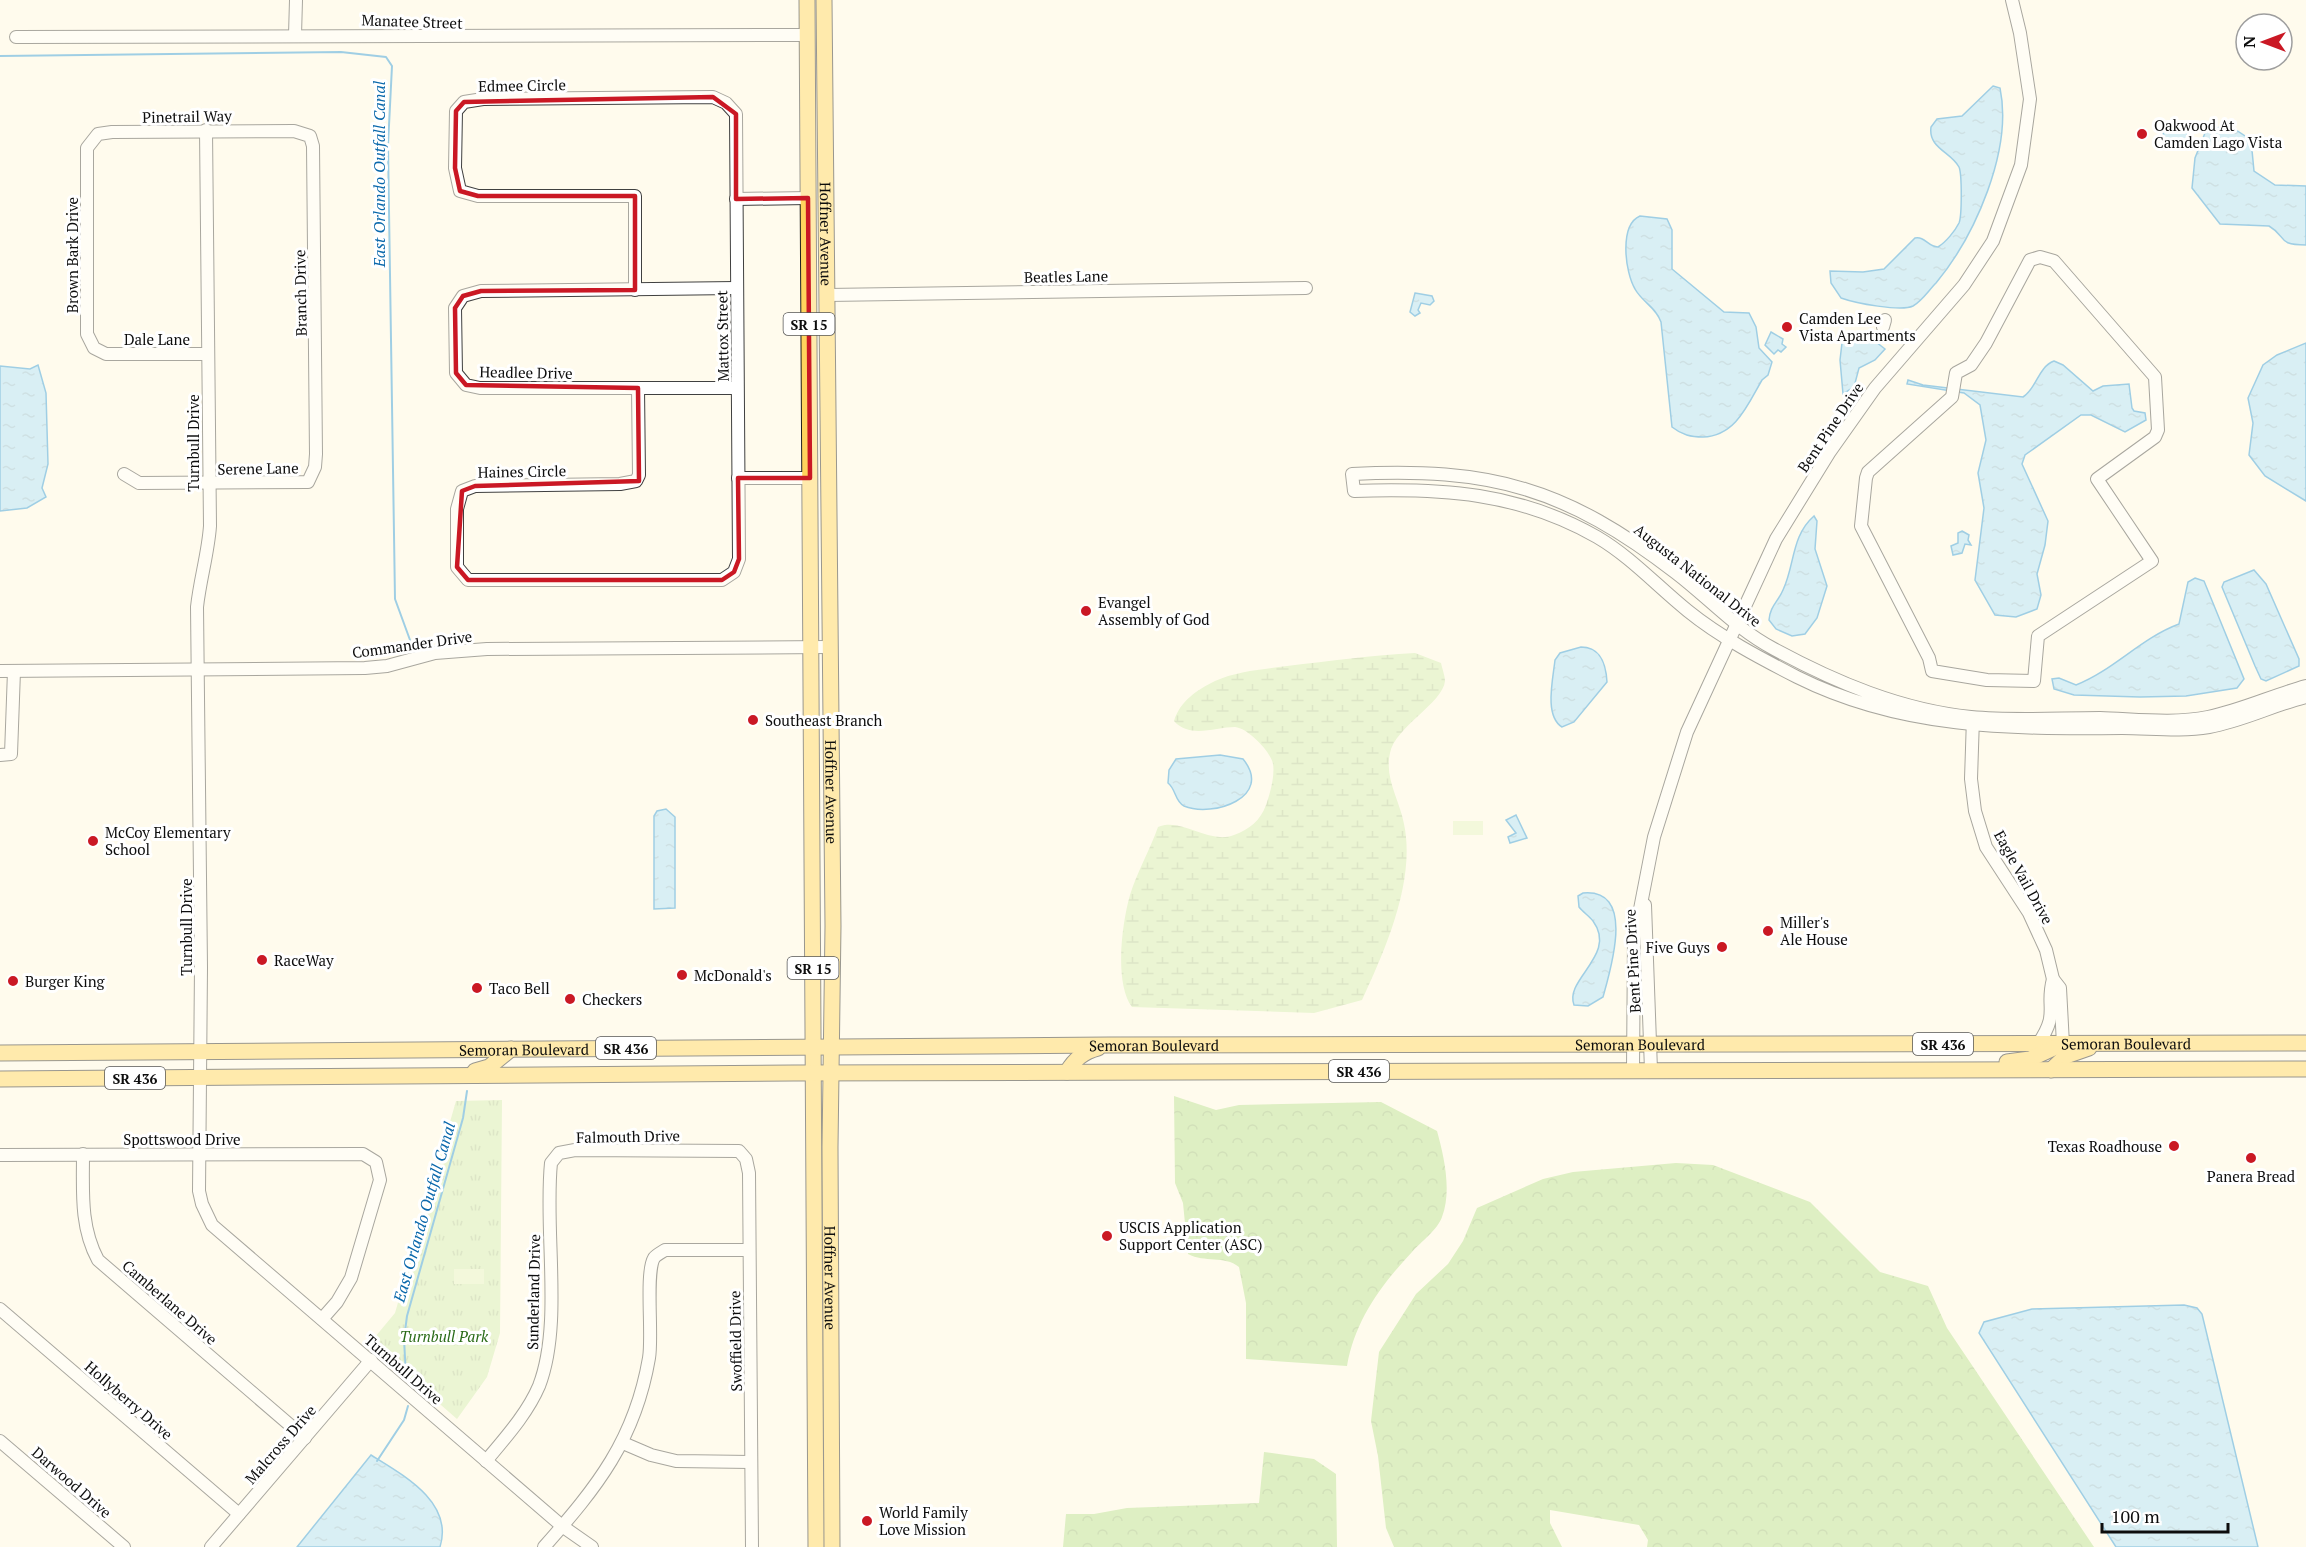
<svg xmlns="http://www.w3.org/2000/svg" width="2306" height="1547" font-family="'PT Serif',serif">
<style>
.forest{fill:url(#forest-crowns)}
.wetland{fill:url(#wetland-marsh)}
.park{fill:url(#park-tufts)}
.pitch{fill:#e5f4c5}
.water{fill:url(#water-ripples);stroke:#2c98da;stroke-width:1.5}
.lines{fill:none;stroke-linecap:round;stroke-linejoin:round}
.stream{stroke:#2c98da;stroke-width:2}
.minor-casing{stroke:#404040;stroke-width:14}
.major-casing{stroke:#1e1e1e;stroke-width:17}
.minor{stroke:#fff;stroke-width:12}
.major{stroke:#ffd45d;stroke-width:15}
.marked{fill:none;stroke:#ca1824;stroke-width:4.5;stroke-linejoin:round}
.poi-dot{fill:#ca1824;stroke:#fff;stroke-width:2}
.labels{text-anchor:middle;dominant-baseline:central;stroke-width:6;stroke-linejoin:round;paint-order:stroke}
.shield{fill:#fff;stroke:#565656;stroke-width:1.5}
.shield-label{font-size:14px;font-weight:bold;fill:#0d0d0d}
.street-label{font-size:15px;fill:#0d0d0d;stroke:#fff}
.poi-label{font-size:15px;fill:#0d0d0d;stroke:#fff;text-anchor:start}
.park-label{font-size:15px;font-style:italic;fill:#2a6b17;stroke:#fff}
.water-label{font-size:16px;font-style:italic;fill:#0a68ab;stroke:#fff}
</style>
<defs>
<pattern id="forest-crowns" width="20" height="18" patternUnits="userSpaceOnUse" patternTransform="scale(1.5)"><rect width="20" height="18" fill="#b6e090"/><path d="M2 6a3 3 0 1 1 6 0M12 15a3 3 0 1 1 6 0" fill="none" stroke="#9bbf7b"/></pattern>
<pattern id="wetland-marsh" width="20" height="14" patternUnits="userSpaceOnUse" patternTransform="scale(1.5)"><rect width="20" height="14" fill="#d2edb3"/><path d="M1 5h8M5 5V1M11 12h8M15 12V8" fill="none" stroke="#b3ca99"/></pattern>
<pattern id="park-tufts" width="24" height="20" patternUnits="userSpaceOnUse" patternTransform="scale(1.5)"><rect width="24" height="20" fill="#d2edb3"/><path d="M3 7l-1-3M5 7V3M7 7l1-3M15 17l-1-3M17 17v-4M19 17l1-3" fill="none" stroke="#b3ca99"/></pattern>
<pattern id="water-ripples" width="26" height="14" patternUnits="userSpaceOnUse" patternTransform="scale(1.5)"><rect width="26" height="14" fill="#ace0fc"/><path d="M2 4q2-2 4 0t4 0M15 11q2-2 4 0t4 0" fill="none" stroke="#93bfd7"/></pattern>
</defs>
<rect width="100%" height="100%" fill="#fffbed"/>
<g class="forest">
<path d="M1174,1096l42,14 23,-5 142,-3 56,29c7,25 15,60 5,86 -4,12 -21,25 -30,35 -31,33 -57,68 -65,114l-101,-7v-56l-7,-36c-15,-12 -34,-4 -51,-13l-5,-51 -8,-20z"/>
<path d="M1676,1163l37,2 97,37 70,70 48,14 19,42 147,219h-447l1,-7 -9,-15 -89,-15v13l12,24h-168l-8,-19 -8,-72 -7,-35 8,-69 37,-58 32,-30 15,-23 14,-33 66,-29 30,-7z"/>
<path d="M1264,1452l50,7 22,15 1,73h-274l3,-33h28l33,-6 132,-5z"/>
</g>
<path class="wetland" d="M1415,653l26,10c1,5 4,13 4,18 -2,22 -50,46 -55,72 -6,25 10,48 14,71 12,57 -19,126 -42,176l-48,13 -182,-6c-18,-24 -10,-84 -2,-112 7,-23 20,-45 28,-68 24,-10 51,18 76,8 16,-6 26,-14 32,-30 4,-11 9,-29 7,-41 -2,-12 -25,-36 -38,-37 -20,0 -45,12 -61,-6 6,-20 23,-31 41,-40 21,-10 50,-12 72,-15 43,-5 85,-11 128,-13z"/>
<path class="park" d="M502,1100l-2,233 -13,44 -30,42 -87,-76 25,-30 61,-212z"/>
<g class="pitch">
<rect x="1453" y="821" width="30" height="14"/>
<rect x="454" y="1269" width="30" height="15"/>
</g>
<g class="water">
<path d="M1993,86l7,2c13,62 -25,148 -64,195 -7,7 -14,18 -23,23 -12,6 -58,-3 -72,-8l-10,-15 -1,-12 33,1 21,-3 31,-31c10,-2 13,9 23,9 8,-5 17,-16 21,-24 3,-7 3,-49 0,-56 -8,-15 -31,-19 -28,-40l6,-8 25,-3z"/>
<path d="M2227,124l24,16 3,31 21,14 31,1v59c-30,0 -18,-8 -37,-19l-49,-2 -28,-36 3,-30 10,-25z"/>
<path d="M2170,128l4,4 8,-3 5,1v15l-4,1 -7,-7 -10,2 -3,-8z"/>
<path d="M1640,216l27,3 5,11v39l52,43 25,1 7,14 3,21 13,14 -4,13 -6,5c-14,24 -26,56 -59,57 -12,0 -21,-2 -31,-10l-11,-105c-5,-15 -19,-20 -26,-33 -10,-17 -16,-64 5,-73z"/>
<path d="M1415,293l17,3 2,5 -4,4 -9,-2 -3,7 2,3 -5,3 -5,-4z"/>
<path d="M1771,332l12,7 -1,5 4,3 -5,5 -3,-2 -4,4 -9,-9z"/>
<path d="M1849,340l27,2 9,7 -10,11 -16,8 -5,19 -11,7 -3,-34 2,-17z"/>
<path d="M2306,343v158l-41,-25 -16,-21 4,-32 -5,-25 15,-33 14,-10z"/>
<path d="M2054,361l9,4 30,26 10,-5 26,-2 3,24 2,3 11,2 1,7 -21,12 -34,-17h-10l-56,40 -3,9 26,57 -3,24 -8,29 4,21 -4,14 -21,8 -21,-2 -20,-35 9,-72 -6,-35 8,-33 -6,-35 -16,-12 -57,-9 1,-4 15,5 100,12c14,-9 15,-30 31,-36z"/>
<path d="M38,365l8,28 2,71 -6,24 4,9 -19,11 -27,3v-145l30,3z"/>
<path d="M1814,516l3,5 -2,28 12,37 -10,32 -12,16 -13,2 -16,-7 -7,-9c1,-14 9,-18 14,-30 12,-25 8,-54 31,-74z"/>
<path d="M1962,531l7,4 -1,5 3,5 -6,-1 -3,9 -9,2 -2,-9 7,-3v-10z"/>
<path d="M2254,570l12,14 33,75v7l-33,15 -5,-2 -6,-13 -33,-79 2,-5z"/>
<path d="M2195,578l9,3 40,98 -7,9 -51,8 -46,1 -66,-2 -20,-6 -2,-10 7,-1 17,7c38,-15 65,-47 103,-61l9,-42z"/>
<path d="M1581,647c20,0 25,17 26,35l-33,40 -12,5c-18,-11 -9,-48 -7,-67l5,-7z"/>
<path d="M1220,755l23,4c31,38 -30,59 -59,47 -9,-4 -8,-17 -16,-23l1,-13 7,-11z"/>
<path d="M666,809l9,8v91l-21,1v-93l3,-5z"/>
<path d="M1516,815l11,23 -17,5 -2,-6 8,-4 -10,-13z"/>
<path d="M1583,893c53,-5 28,75 20,104l-15,9 -14,-1c-10,-26 44,-50 19,-84 -4,-5 -10,-9 -14,-14l-1,-11z"/>
<path d="M2184,1305l13,3 5,6 56,233h-142l-137,-214 5,-11 48,-13z"/>
<path d="M371,1455c32,20 83,47 69,92h-143z"/>
</g>
<g class="lines">
<g class="stream">
<path d="M0,56l341,-4 45,5 6,9 -4,79 7,454 15,41"/>
<path d="M406,1376l-2,-37 3,-23 56,-198 4,-27"/>
<path d="M377,1461l27,-41 4,-14"/>
</g>
<g class="minor-casing">
<g id="minor">
<path d="M295,35l1,-35"/>
<path d="M16,37l791,-2"/>
<path d="M206,130l4,396c-2,28 -10,53 -13,81l4,360 -2,224 3,13 10,21 350,301 30,21"/>
<path d="M736,199l72,-1"/>
<path d="M2040,257l14,4 101,116 3,53 -3,7 -58,42 55,82 -114,75 -4,45 -47,-1 -55,-9 -3,-13 -68,-132 5,-48 2,-6 84,-75 4,-24 15,-8 15,-22 44,-83z"/>
<path d="M736,288l-255,3 -18,5 -8,12 1,65 10,12 14,3h257"/>
<path d="M635,290v-94h-157l-18,-5 -5,-23 1,-57 8,-9 19,-3 230,-2 13,6 10,11 3,445 -5,13 -12,8h-254l-11,-13v-58l5,-18 13,-5 145,-2 16,-3 3,-6 -1,-87"/>
<path d="M827,295l479,-7"/>
<path d="M1883,327l2,-7"/>
<path d="M124,474l15,9 169,-1 7,-15 1,-13 -3,-308 -3,-10 -16,-5 -182,1 -14,2 -11,14v186l7,14 12,6h102"/>
<path d="M738,478h72"/>
<path d="M0,671l365,-3 22,-2 48,-13 52,-4 341,-2"/>
<path d="M2306,686c-33,9 -64,24 -98,31 -34,7 -73,2 -108,1 -42,0 -87,3 -129,-1 -70,-7 -136,-35 -197,-68 -38,-20 -64,-50 -98,-76 -110,-85 -186,-106 -324,-99l2,17c88,-3 164,1 243,46 34,20 60,49 91,74 32,26 72,47 109,66 104,52 212,52 325,51 28,0 59,4 87,-1 34,-6 64,-22 97,-30"/>
<path d="M1973,718l-2,61 4,32 11,36 43,66 17,37 7,29 7,9 3,56"/>
<path d="M0,755l11,-1 3,-83"/>
<path d="M1645,905l6,165"/>
<path d="M2038,1044c22,-32 7,-36 15,-65"/>
<path d="M1633,1070l1,-130 20,-103 33,-105 89,-193 53,-86 46,-65 89,-103 29,-44 28,-76 9,-66 -10,-66 -8,-33"/>
<path d="M83,1154c0,37 -3,73 15,106l207,178"/>
<path d="M0,1155l363,-1 13,8 4,18 -29,98 -14,24 -15,17"/>
<path d="M0,1309l239,205"/>
<path d="M0,1441l124,106"/>
<path d="M623,1443l28,12 25,6 75,1"/>
<path d="M486,1461c19,-23 41,-47 53,-75 24,-62 5,-155 12,-223l8,-10 16,-3 164,1 7,8 3,14 3,374"/>
<path d="M211,1547l160,-187"/>
<path d="M544,1547c53,-60 91,-107 105,-189 4,-22 -4,-85 5,-100 2,-3 8,-6 11,-8h84"/>
</g>
</g>
<g class="major-casing">
<g id="major">
<path d="M807,0l9,1547"/>
<path id="s1" d="M824,0l9,926 -3,221 2,400"/>
<path id="s2" d="M0,1053l1109,-8 1197,-2"/>
<path d="M2007,1062l23,-3 26,-12"/>
<path d="M2051,1070l15,-14 23,-8"/>
<path d="M475,1071l14,-4 22,-18"/>
<path d="M1067,1072c8,-13 16,-20 31,-24"/>
<path d="M0,1079l793,-6 1513,-4"/>
</g>
</g>
<use href="#minor" class="minor"/>
<use href="#major" class="major"/>
</g>
<path d="M0 0H2306V1547H0ZM713,97l23,17v85l72,-1 2,280h-72l1,81 -5,13 -12,8h-254l-11,-13 5,-76 13,-5 164,-5 -1,-93 -172,-3 -10,-12 -1,-65 8,-12 18,-5 154,-1v-94h-157l-18,-5 -5,-23 1,-57 8,-9z" fill="#fffbed" fill-opacity=".55" fill-rule="evenodd"/>
<path class="marked" d="M713,97l23,17v85l72,-1 2,280h-72l1,81 -5,13 -12,8h-254l-11,-13 5,-76 13,-5 164,-5 -1,-93 -172,-3 -10,-12 -1,-65 8,-12 18,-5 154,-1v-94h-157l-18,-5 -5,-23 1,-57 8,-9z"/>
<g class="poi-dot">
<circle cx="2142" cy="134" r="6"/>
<circle cx="1787" cy="327" r="6"/>
<circle cx="1086" cy="611" r="6"/>
<circle cx="753" cy="720" r="6"/>
<circle cx="93" cy="841" r="6"/>
<circle cx="1768" cy="931" r="6"/>
<circle cx="1722" cy="947" r="6"/>
<circle cx="262" cy="960" r="6"/>
<circle cx="682" cy="975" r="6"/>
<circle cx="13" cy="981" r="6"/>
<circle cx="477" cy="988" r="6"/>
<circle cx="570" cy="999" r="6"/>
<circle cx="2174" cy="1146" r="6"/>
<circle cx="2251" cy="1158" r="6"/>
<circle cx="1107" cy="1236" r="6"/>
<circle cx="867" cy="1521" r="6"/>
</g>
<g class="labels">
<g class="shield">
<rect x="783.5" y="313" width="51" height="22" rx="4.5"/>
<rect x="787.5" y="957" width="51" height="22" rx="4.5"/>
<rect x="1913" y="1033" width="60" height="22" rx="4.5"/>
<rect x="596" y="1037" width="60" height="22" rx="4.5"/>
<rect x="1329" y="1060" width="60" height="22" rx="4.5"/>
<rect x="105" y="1067" width="60" height="22" rx="4.5"/>
</g>
<g class="shield-label">
<text x="809" y="324">SR 15</text>
<text x="813" y="968">SR 15</text>
<text x="1943" y="1044">SR 436</text>
<text x="626" y="1048">SR 436</text>
<text x="1359" y="1071">SR 436</text>
<text x="135" y="1078">SR 436</text>
</g>
<g class="street-label">
<text transform="translate(412 21) rotate(2)">Manatee Street</text>
<text transform="translate(522 85) rotate(-1)">Edmee Circle</text>
<text transform="translate(187 116) rotate(-1)">Pinetrail Way</text>
<text stroke="none"><textPath href="#s1" startOffset="234">Hoffner Avenue</textPath></text>
<text transform="translate(72 255) rotate(-90)">Brown Bark Drive</text>
<text transform="translate(1066 276) rotate(-1)">Beatles Lane</text>
<text transform="translate(300 293) rotate(-91)">Branch Drive</text>
<text transform="translate(722 336) rotate(-91)">Mattox Street</text>
<text x="157" y="339">Dale Lane</text>
<text transform="translate(526 372) rotate(1)">Headlee Drive</text>
<text transform="translate(1830 427) rotate(-56)">Bent Pine Drive</text>
<text transform="translate(193 443) rotate(-90)">Turnbull Drive</text>
<text transform="translate(258 468) rotate(-1)">Serene Lane</text>
<text transform="translate(522 471) rotate(-1)">Haines Circle</text>
<text transform="translate(1698 575) rotate(38)">Augusta National Drive</text>
<text transform="translate(412 644) rotate(-8)">Commander Drive</text>
<text stroke="none"><textPath href="#s1" startOffset="792">Hoffner Avenue</textPath></text>
<text transform="translate(2024 877) rotate(61)">Eagle Vail Drive</text>
<text transform="translate(186 927) rotate(-90)">Turnbull Drive</text>
<text transform="translate(1632 961) rotate(-93)">Bent Pine Drive</text>
<text stroke="none"><textPath href="#s2" startOffset="2126">Semoran Boulevard</textPath></text>
<text stroke="none"><textPath href="#s2" startOffset="1154">Semoran Boulevard</textPath></text>
<text stroke="none"><textPath href="#s2" startOffset="1640">Semoran Boulevard</textPath></text>
<text stroke="none"><textPath href="#s2" startOffset="524">Semoran Boulevard</textPath></text>
<text transform="translate(628 1136) rotate(-1)">Falmouth Drive</text>
<text x="182" y="1139">Spottswood Drive</text>
<text stroke="none"><textPath href="#s1" startOffset="1278">Hoffner Avenue</textPath></text>
<text transform="translate(533 1292) rotate(-89)">Sunderland Drive</text>
<text transform="translate(170 1302) rotate(41)">Camberlane Drive</text>
<text transform="translate(735 1341) rotate(-91)">Swoffield Drive</text>
<text transform="translate(404 1369) rotate(41)">Turnbull Drive</text>
<text transform="translate(129 1400) rotate(41)">Hollyberry Drive</text>
<text transform="translate(280 1444) rotate(-49)">Malcross Drive</text>
<text transform="translate(72 1482) rotate(41)">Darwood Drive</text>
</g>
<g class="poi-label">
<text x="2154" y="125">Oakwood At<tspan x="2154" dy="17">Camden Lago Vista</tspan></text>
<text x="1799" y="318">Camden Lee<tspan x="1799" dy="17">Vista Apartments</tspan></text>
<text x="1098" y="602">Evangel<tspan x="1098" dy="17">Assembly of God</tspan></text>
<text x="765" y="720">Southeast Branch</text>
<text x="105" y="832">McCoy Elementary<tspan x="105" dy="17">School</tspan></text>
<text x="1780" y="922">Miller's<tspan x="1780" dy="17">Ale House</tspan></text>
<text x="1710" y="947" text-anchor="end">Five Guys</text>
<text x="274" y="960">RaceWay</text>
<text x="694" y="975">McDonald's</text>
<text x="25" y="981">Burger King</text>
<text x="489" y="988">Taco Bell</text>
<text x="582" y="999">Checkers</text>
<text x="2162" y="1146" text-anchor="end">Texas Roadhouse</text>
<text x="2251" y="1176" text-anchor="middle">Panera Bread</text>
<text x="1119" y="1227">USCIS Application<tspan x="1119" dy="17">Support Center (ASC)</tspan></text>
<text x="879" y="1512">World Family<tspan x="879" dy="17">Love Mission</tspan></text>
</g>
<g class="park-label">
<text x="444" y="1336">Turnbull Park</text>
</g>
<g class="water-label">
<text transform="translate(379 174) rotate(-90)">East Orlando Outfall Canal</text>
<text transform="translate(424 1212) rotate(-74)">East Orlando Outfall Canal</text>
</g>
</g>
<g transform="translate(2264 42) rotate(270)"><circle r="28" fill="#ffffff" stroke="#9e9e9e" stroke-width="1.5"/>
<path d="M0-4.5L10 22L0 15L-10 22Z" fill="#ca1824"/>
<text y="-9" font-size="16" font-weight="bold" text-anchor="middle" fill="#0d0d0d">N</text>
</g>
<path d="M2102 1523v9h126v-9" fill="none" stroke="#0d0d0d" stroke-width="3"/>
<text x="2111" y="1523" font-size="18" fill="#0d0d0d" stroke="#ffffff" stroke-width="4.5" paint-order="stroke">100 m</text>
</svg>
